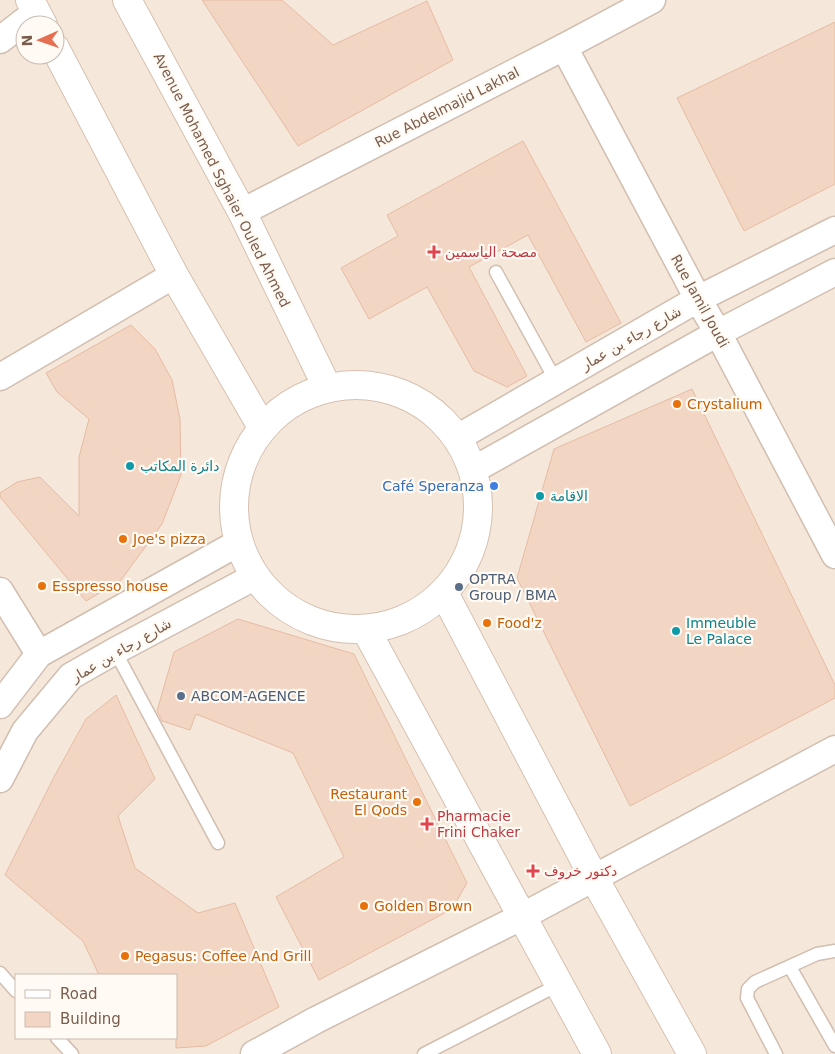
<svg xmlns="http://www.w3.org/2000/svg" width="835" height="1054" font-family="'DejaVu Sans','Noto Naskh Arabic',sans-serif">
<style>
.residential{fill:#f5e8da;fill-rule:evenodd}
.building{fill:#f3d5c3;stroke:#e6bba3}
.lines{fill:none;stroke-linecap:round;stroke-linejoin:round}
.lane-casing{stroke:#d1beb0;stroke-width:15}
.street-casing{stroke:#d1beb0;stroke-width:29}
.secondary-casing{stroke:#d6c0b0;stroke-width:30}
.lane{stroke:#fff;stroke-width:12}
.street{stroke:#fff;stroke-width:26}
.secondary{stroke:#fff;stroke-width:28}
.health-dot{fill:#e0444e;stroke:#fffaf3;stroke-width:2}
.food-dot{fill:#e8710a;stroke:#fffaf3;stroke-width:2}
.culture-dot{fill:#0f9aa8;stroke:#fffaf3;stroke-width:2}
.shop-dot{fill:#3f7fe0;stroke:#fffaf3;stroke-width:2}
.service-dot{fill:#5c6f8a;stroke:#fffaf3;stroke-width:2}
.labels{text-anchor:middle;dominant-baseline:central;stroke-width:4.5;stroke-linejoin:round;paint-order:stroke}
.street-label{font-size:14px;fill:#7a5c4d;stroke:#fffaf3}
.health-label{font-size:14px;fill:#be3a42;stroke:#fffaf3;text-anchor:start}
.food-label{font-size:14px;fill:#c56008;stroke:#fffaf3;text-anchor:start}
.culture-label{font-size:14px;fill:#0d838f;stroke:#fffaf3;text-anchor:start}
.shop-label{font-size:14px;fill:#366cbe;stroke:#fffaf3;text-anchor:end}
.service-label{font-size:14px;fill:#4e5e75;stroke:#fffaf3;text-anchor:start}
</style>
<rect width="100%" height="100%" fill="#fdf6ec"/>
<path class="residential" d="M0,0h835v1054h-835zM25,25h30v30h-30zM16,975h160v63h-160z"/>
<g class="building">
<path d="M202,0h80l51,45 94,-44 26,59 -155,86z"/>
<path d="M835,22v162l-91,47 -67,-133z"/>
<path d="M523,141l98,182 -35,19 -58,-107 -59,32 58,109 -20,11 -33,-16 -47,-84 -58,32 -28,-51 57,-32 -11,-21z"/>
<path d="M131,325l24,24 17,31 8,39 1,56 -19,49 -41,56 -35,21 -86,-104v-4l17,-11 23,-5 39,39v-59l10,-38 -32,-27 -11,-19z"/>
<path d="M692,389l143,296v13l-205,108 -113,-228 37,-129z"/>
<path d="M238,619l116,35 113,229 -15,26 -133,71 -43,-83 68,-40 -51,-104 -97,-39 -6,16 -28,-9 -5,-10 17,-59z"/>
<path d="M116,695l39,84 -37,37 17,52 63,45 37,-10 44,104 -73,39 -30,2v-73h-77l-16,-34 -78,-66 49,-98 32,-58z"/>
</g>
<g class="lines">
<g class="lane-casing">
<g id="lane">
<path d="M496,272l60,109"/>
<path d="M115,651l103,192"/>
<path d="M790,967l45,79"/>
<path d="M0,973l16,18"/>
<path d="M57,1038l15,16"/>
<path d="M424,1054l134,-69"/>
<path d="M776,1054l-29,-56 1,-9 7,-7 62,-28 18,-3"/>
</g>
</g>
<g class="street-casing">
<g id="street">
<path d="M0,40l36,-28"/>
<path d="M564,47l134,252 20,34 117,222"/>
<path d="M242,212l322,-165 88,-47"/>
<path d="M0,377l174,-102"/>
<path d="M457,438l241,-139 137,-69"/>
<path d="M473,470l245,-137 117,-61"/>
<path d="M0,591l39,63"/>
<path d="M0,705l39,-51 199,-111"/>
<path d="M0,779l25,-48 46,-55 44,-25 139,-74"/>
<path d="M254,1054l62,-34 205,-103 314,-168"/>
</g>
</g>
<g class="secondary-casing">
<g id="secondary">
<path d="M30,0l13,25"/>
<path d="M127,0l115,212 85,175"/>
<path d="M55,48l119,227 88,152"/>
<circle cx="356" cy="507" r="122"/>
<path d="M444,593l150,285 98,176"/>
<path d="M366,630l231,424"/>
</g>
</g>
<use href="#lane" class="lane"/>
<use href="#street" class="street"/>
<use href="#secondary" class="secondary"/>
</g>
<g class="health-dot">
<path d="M431.5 244.5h5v5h5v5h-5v5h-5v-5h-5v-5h5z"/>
<path d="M424.5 816.5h5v5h5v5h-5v5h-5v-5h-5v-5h5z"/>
<path d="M530.5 863.5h5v5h5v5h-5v5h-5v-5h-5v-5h5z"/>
</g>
<g class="food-dot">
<circle cx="677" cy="404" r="5"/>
<circle cx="123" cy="539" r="5"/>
<circle cx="42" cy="586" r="5"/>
<circle cx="487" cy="623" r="5"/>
<circle cx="417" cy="802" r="5"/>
<circle cx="364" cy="906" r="5"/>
<circle cx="125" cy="956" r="5"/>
</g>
<g class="culture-dot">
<circle cx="130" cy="466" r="5"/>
<circle cx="540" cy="496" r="5"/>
<circle cx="676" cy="631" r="5"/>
</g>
<circle class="shop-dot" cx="494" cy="486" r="5"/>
<g class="service-dot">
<circle cx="459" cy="587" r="5"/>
<circle cx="181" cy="696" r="5"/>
</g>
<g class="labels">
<g class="street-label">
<text transform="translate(447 107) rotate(-27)">Rue Abdelmajid Lakhal</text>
<text transform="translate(222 180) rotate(63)">Avenue Mohamed Sghaier Ouled Ahmed</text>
<text transform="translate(700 301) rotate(61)">Rue Jamil Joudi</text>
<text transform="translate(631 338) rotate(-30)">شارع رجاء بن عمار</text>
<text transform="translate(121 650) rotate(-30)">شارع رجاء بن عمار</text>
</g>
<g class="health-label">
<text x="445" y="252">مصحة الياسمين</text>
<text x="437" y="816">Pharmacie<tspan x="437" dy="16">Frini Chaker</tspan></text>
<text x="544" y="871">دكتور خروف</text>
</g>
<g class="food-label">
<text x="687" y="404">Crystalium</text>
<text x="133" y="539">Joe's pizza</text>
<text x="52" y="586">Esspresso house</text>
<text x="497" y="623">Food'z</text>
<text x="407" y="794" text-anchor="end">Restaurant<tspan x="407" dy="16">El Qods</tspan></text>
<text x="374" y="906">Golden Brown</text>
<text x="135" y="956">Pegasus: Coffee And Grill</text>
</g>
<g class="culture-label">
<text x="140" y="466">دائرة المكاتب</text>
<text x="550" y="496">الاقامة</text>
<text x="686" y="623">Immeuble<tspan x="686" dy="16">Le Palace</tspan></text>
</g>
<g class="shop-label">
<text x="484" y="486">Café Speranza</text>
</g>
<g class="service-label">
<text x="469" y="579">OPTRA<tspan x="469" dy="16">Group / BMA</tspan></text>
<text x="191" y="696">ABCOM-AGENCE</text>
</g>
</g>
<rect x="15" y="974" width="162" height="65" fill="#fffaf3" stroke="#cabbb1"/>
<rect x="25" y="990" width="25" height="8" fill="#ffffff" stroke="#cabbb1"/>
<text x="60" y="999" font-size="15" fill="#7a5c4d">Road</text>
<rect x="25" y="1012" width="25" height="15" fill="#f3d5c3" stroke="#cabbb1"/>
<text x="60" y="1024" font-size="15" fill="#7a5c4d">Building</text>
<g transform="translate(40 40) rotate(268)"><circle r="24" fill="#fffaf3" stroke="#cabbb1"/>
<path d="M0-4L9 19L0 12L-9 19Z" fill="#e76f51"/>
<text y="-8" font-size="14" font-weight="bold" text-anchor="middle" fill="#7a5c4d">N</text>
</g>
</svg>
